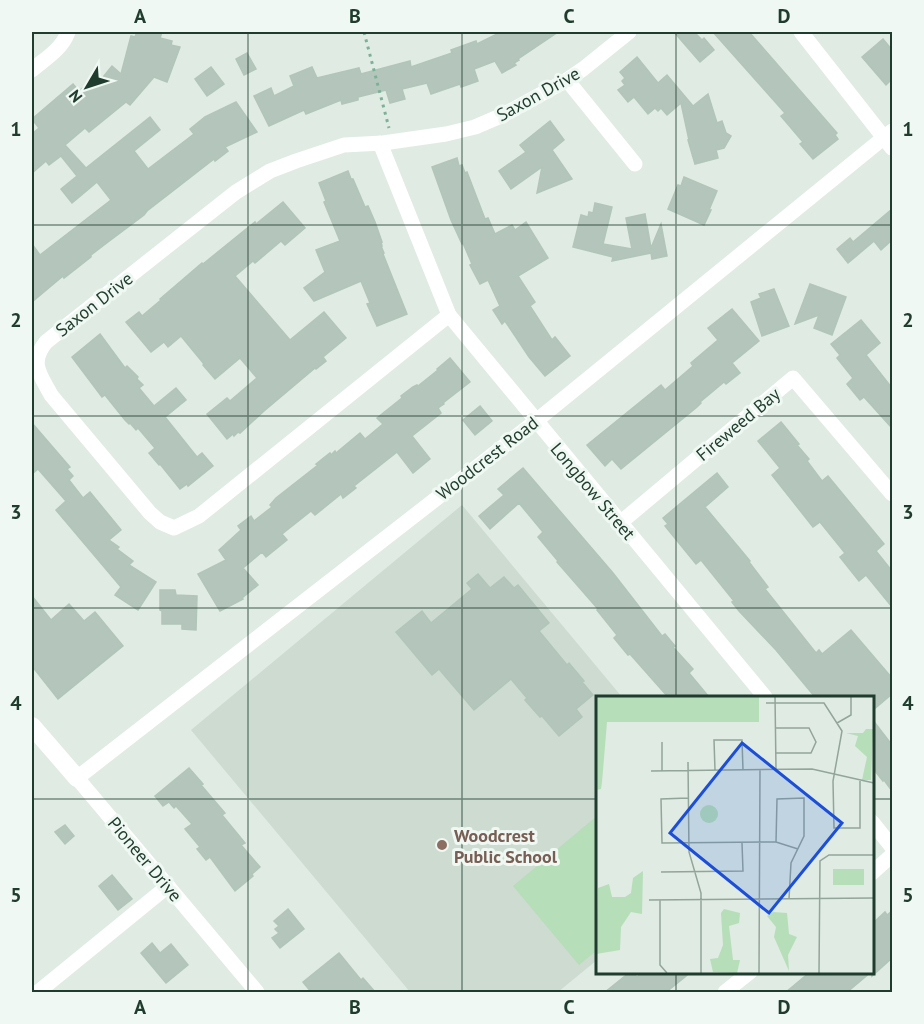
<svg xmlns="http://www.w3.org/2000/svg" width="924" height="1024" font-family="'PT Sans',sans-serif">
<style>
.built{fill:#cddbd1}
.green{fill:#b6deb8}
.building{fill:#b4c6bb;stroke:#b1c5b8;stroke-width:1.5}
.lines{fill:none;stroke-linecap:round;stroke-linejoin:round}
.path{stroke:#7db195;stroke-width:3;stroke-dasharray:3 4.5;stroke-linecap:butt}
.minor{stroke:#fff;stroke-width:15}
.tertiary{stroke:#fff;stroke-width:18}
.grid{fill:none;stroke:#1f3c2e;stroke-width:1.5;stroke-opacity:0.55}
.education-dot{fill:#8d6e63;stroke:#eff8f2;stroke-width:2}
.labels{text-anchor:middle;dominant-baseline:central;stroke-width:6;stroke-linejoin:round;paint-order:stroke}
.street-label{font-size:18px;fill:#1f3c2e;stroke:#eff8f2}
.education-label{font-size:18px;font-weight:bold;fill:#785e54;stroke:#eff8f2;text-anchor:start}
.inset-road{fill:none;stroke:#92a59b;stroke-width:1.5}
.view{fill:#1d4ed8;fill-opacity:0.15;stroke:#1d4ed8;stroke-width:3}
.inset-edge{fill:none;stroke:#1f3c2e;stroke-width:3}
.neatline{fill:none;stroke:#1f3c2e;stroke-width:2}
.grid-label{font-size:20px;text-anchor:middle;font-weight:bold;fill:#1f3c2e}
</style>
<rect width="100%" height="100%" fill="#dfebe3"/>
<path class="built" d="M462,505l160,192h-25v263l-39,32h-148l-219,-262z"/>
<path class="green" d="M597,816v134l-18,15 -66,-79z"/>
<g class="building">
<path d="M137,32h25l-2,6 12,3 -1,4 9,2 -13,35 -13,-5 -24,28 -4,-3 -37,30 -4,-4 -20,17 21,23 64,-51 10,13 -26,21 14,18 46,-35 -4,-5 15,-12 31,-15 21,30 -32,15 3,4 -13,10 -1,-2 -67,52 -3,4 -36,27 -17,13v2l-27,21 -1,-2 -31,26v-58l8,11 71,-55 -14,-18 -25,21 -11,-14 16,-13 -16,-20 -12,9 -3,-4 -14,12v-39l7,-6 -7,-9 41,-35 6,7 11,-9 5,5 17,-21 9,8 10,-38 4,1z"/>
<path d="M501,32h57l-40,27 1,1 -5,3 2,2 -14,8 -7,-12 -21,8 4,12 -17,6 -1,-3 -29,10 -4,-11 -25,6 3,10 -15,4 -4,-13 -28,7v3l-16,4 -1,-4 -35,14 -2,-4 -35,16 -15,-30 17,-8 3,8 20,-10 -4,-10 22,-9 5,11 42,-10 2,6 49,-13 1,6 41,-14 -1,-3 25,-9 1,3z"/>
<path d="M674,32h20l8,8 2,-2 10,12 -14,12z"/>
<path d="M713,32h36l88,101 -2,2 3,4 -25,20 -13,-15 3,-2 -22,-26 4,-3z"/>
<path d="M883,39l9,11v29l-6,6 -24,-28z"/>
<path d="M247,53l9,16 -12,6 -8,-16z"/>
<path d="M637,57l21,26 9,-8 26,31 15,-12 9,29 5,-2 4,12 5,3 -7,12 -8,2 2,8 -23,6 -7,-24h1l-8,-37 -14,12 -6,-7 -3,3 -3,-3 -7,6 -14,-17 -6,5 -10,-12 7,-5 -3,-4 3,-3 -5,-6z"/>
<path d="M211,67l13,17 -17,12 -12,-17z"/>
<path d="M550,121l14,19 -12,10 20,29 -35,14 5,-26 -31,22 -12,-18 27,-19 -6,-7z"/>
<path d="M457,158l2,8 3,-1 3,8 2,-1 18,47 3,-1 7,16 17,-9 3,5 11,-8 22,36 -30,18 17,26 -5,4 22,34 3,-3 15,19 -25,20 -16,-19 -24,-36 -3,3 -9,-14 7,-4 -12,-26 -8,4 -10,-19 2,-1 -9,-21 -1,1 -11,-24 -19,-53z"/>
<path d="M348,171l3,8h2l12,28 3,-1 7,16 7,20h-1l1,4h-1l3,7 -1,1 24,60 -30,12 -10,-22 3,-1 -9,-22 -47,20 -10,-13 21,-16 -9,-22 24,-9 -16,-39 2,-1 -7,-18z"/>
<path d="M684,177l33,14 -8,19h2l-7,15 -36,-16 10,-24 3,1z"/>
<path d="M283,202l22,26 -20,17 -4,-4 -26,22 -2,-2 -18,15 55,64 34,-28 22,26 -23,19 3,4 -10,8 -1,-1 -51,43 -24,22 -2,-1 -4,4 -1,-2 -6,5 -20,-25 20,-16 3,3 27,-23 -17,-20 -25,21 -12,-14 1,-1 -23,-28 -13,11 -4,-5 -13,10 -25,-30 13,-10 3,4 19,-16 -1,-1 42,-36 1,1 52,-42 1,2z"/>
<path d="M595,203l17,4 -9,37 29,5 -6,-31 19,-4 6,34 10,-24 6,32 -15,3 -1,-6 -39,8 1,-4 -40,-10 8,-32 7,2 1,-5 4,1z"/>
<path d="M892,209v31l-11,10 -7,-9 -26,22 -11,-14 13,-11 3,4z"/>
<path d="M810,284l36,13 -14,38 -18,-7 5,-13 -24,9z"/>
<path d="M774,289l15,37 -27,10 -11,-34 10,-4 -2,-4z"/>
<path d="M732,309l27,32 -27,22 8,10 -14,11 -2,-2 -24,20 1,1 -4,4 -76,62 -9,-10 -7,7 -18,-21 74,-60 4,5 28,-24 -2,-3 27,-23 -10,-12z"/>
<path d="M861,320l19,23 -14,12 26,33v40l-28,-31 -4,3 -13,-16 6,-6 -16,-20 3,-3 -9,-11z"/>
<path d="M100,334l25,34 2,-2 11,11 -1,2 6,6 -4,3 15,18 22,-18 10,12 -21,17 32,40 5,-4 11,13 -25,20 -1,-2 -7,5 -20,-25 -1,1 -10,-12 6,-5 -17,-20 -2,2 -6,-7 -1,1 -4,-4 -20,-25 -3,2 -30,-40z"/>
<path d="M450,358l20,24 -27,21 1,1 -6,4 3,5 -29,23 18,23 -17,14 -16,-21 -43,34 2,2 -13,10 -2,-4 -26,21 -4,-4 -29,23 5,6 -21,17 -4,-5 -19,16 15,17 -16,13 1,1 -23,12 -22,-37 28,-14 -7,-10 22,-20 -3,-4 13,-10 3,5 18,-14 -2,-2 6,-7 42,-33 -2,-1 14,-11 1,2 4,-4 1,2 24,-20 5,6 18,-15 -6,-6 25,-20 -1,-2 12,-9 4,-2 1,1 20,-16 -1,-1z"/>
<path d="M480,406l12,15 -17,14 -12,-15z"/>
<path d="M781,422l18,22 -2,1 12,14 -2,2 15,20 6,-5 56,68 -8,7 16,20v36l-26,-32 -7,6 -19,-24 5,-4 -25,-31 -7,5 -41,-52 8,-7 -22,-27z"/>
<path d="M32,423l38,44 -3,2 6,7 -4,4 14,18 7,-6 31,38 -12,10 10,7 -2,2 16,12 -4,4 27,17 -18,28 -23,-15 6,-8 -65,-77 10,-9 -28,-32 -6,5z"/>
<path d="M523,468l90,105 49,63 3,-2 10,12 -2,1 20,22 -4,4 20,24h-41l-38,-43 -2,1 -14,-17 3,-3 -20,-25 1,-1 -41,-47 1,-1 -20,-24 5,-5 -24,-29 -29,26 -11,-13 25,-21 -6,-6z"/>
<path d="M717,473l11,14 -23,20 45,54 -1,1 19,25 -3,2 51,64 3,-3 3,4 29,-24 41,48v16l-20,17v-14h-57l-39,-47 -37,-39 -7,-9 2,-1 -33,-41 -5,4 -31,-38 3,-2 -5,-6z"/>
<path d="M478,574l12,14 14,-11 10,11 4,-3 31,38 -10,8 28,34 2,-2 15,18 -2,1 11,13 -17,14 6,8 -23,19 -17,-20 -2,1 -15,-17 2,-2 -16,-19 -37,31 -35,-41 -7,6 -36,-43 26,-21 9,12 41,-34 -5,-6z"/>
<path d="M160,590h15l1,5 21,1 -1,34 -14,-1v-5h-20v-13l-2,-1z"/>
<path d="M32,596l19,24 18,-16 15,17 11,-9 28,34 -65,53 -26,-33z"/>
<path d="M872,719l20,26v46l-8,-11 -1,1 -11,-14z"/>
<path d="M189,768l14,16 -2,1 24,28 -3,2 23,28 -4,2 19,22 -8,7 1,2 -18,15 -25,-34 -4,3 -9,-11 3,-2 -15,-18 7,-5 -16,-18 -2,2 -5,-6 -6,4 -8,-10z"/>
<path d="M65,825l9,11 -9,8 -10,-12z"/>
<path d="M112,875l20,24 -14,11 -19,-24z"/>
<path d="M288,909l16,20 -24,19 -8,-10 7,-5 -4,-4 4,-3 -5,-5z"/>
<path d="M892,911v47l-20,18v-52l13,-12 2,3z"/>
<path d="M152,943l8,10 11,-9 17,21 -22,18 -25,-30z"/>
<path d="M339,953l22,27 2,-2 13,15h-64l-9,-11z"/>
<path d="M630,972h2l5,5 6,-5h48l-26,21h-61z"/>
<path d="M810,972h61l-25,21h-61z"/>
</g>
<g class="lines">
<path class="path" d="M364,32l25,96"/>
<g class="minor">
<path d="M801,32l91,116"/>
<path d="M32,70c14,-12 30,-21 36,-38"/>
<path d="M567,80l68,84"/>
<path d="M380,143l69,172 316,382"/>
<path d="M449,315l-250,201 -25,12 -14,-6 -10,-9 -99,-118c-11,-21 -22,-32 -5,-53l190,-150 34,-21 26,-10 48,-16 39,-2 63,-9 29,-7 28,-12 64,-35 16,-11 46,-37"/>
<path d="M620,523l173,-145 99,116"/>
<path d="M872,822l20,25"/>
<path d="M872,873l20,-18"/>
<path d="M38,992l130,-106"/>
<path d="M257,992l-180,-214 459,-357 356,-290"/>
<path d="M725,992l25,-20"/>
</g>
<path class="tertiary" d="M32,726l45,52"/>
</g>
<path class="grid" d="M248,32v960M462,32v960M676,32v665M32,225h860M32,416h860M32,608h860M32,799h565M872,799h20M676,972v20"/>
<circle class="education-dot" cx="442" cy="845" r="6"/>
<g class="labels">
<g class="street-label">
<text transform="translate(538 94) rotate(-29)">Saxon Drive</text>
<text transform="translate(94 304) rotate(-38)">Saxon Drive</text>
<text transform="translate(738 424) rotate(-40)">Fireweed Bay</text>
<text transform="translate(487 458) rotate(-38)">Woodcrest Road</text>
<text transform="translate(593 491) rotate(50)">Longbow Street</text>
<text transform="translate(145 859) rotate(50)">Pioneer Drive</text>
</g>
<g class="education-label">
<text x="454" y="835">Woodcrest<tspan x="454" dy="21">Public School</tspan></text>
</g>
</g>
<g transform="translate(596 696)">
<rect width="278" height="278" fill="#dfebe3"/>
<path d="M0,0h163v26h-152l-5,60 -1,7 -5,1zM270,33h7l-2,51h-9l5,-23 -12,-11 3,-10 -12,-3h17zM104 118a9 9 0 1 1 18 0a9 9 0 1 1-18 0ZM237,173h31v16h-31zM47,175l-1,43 -11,-2 -10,15 -1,23 -24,4 2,-66 11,-4 3,13h13l6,-4 2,-15zM128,213l16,4 -1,10 -10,3 4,34h7l-3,13 -24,-1 -3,-13 8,-1 5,-13 -2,-32zM177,216l14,1 2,21 8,3 -9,18 1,16 -15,-34 2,-10 -9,-11z" fill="#b6deb8"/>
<path class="inset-road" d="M179,0l1,73M170,7h58l18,28 -9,50 1,47h26v-47M241,27l14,-8v-19M180,32h33l7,14 -5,11h-35M66,46v29M92,66l1,90 12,41v80M119,74l-1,-30h28l1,30M55,75l161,-2 62,14M92,102l-27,1 1,44 114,-1 22,7M180,146l1,-43 27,-1v38l-13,27 -2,36M65,176l82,-1 -1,-28M53,204l225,-2M64,204v65l7,8M163,277l1,-203M223,277l1,-112 9,-6h45"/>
<path class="view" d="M146,47l100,80 -73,90 -99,-80z"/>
<rect width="278" height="278" class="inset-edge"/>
</g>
<rect width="924" height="1024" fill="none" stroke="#eff8f2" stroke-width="66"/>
<g transform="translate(87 87) rotate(231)" stroke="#eff8f2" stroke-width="4.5" paint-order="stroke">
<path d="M0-4.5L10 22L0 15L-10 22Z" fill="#1f3c2e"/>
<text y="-9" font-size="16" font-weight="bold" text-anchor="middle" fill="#1f3c2e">N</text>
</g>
<rect x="33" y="33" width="858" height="958" class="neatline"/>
<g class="grid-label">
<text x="140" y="23">A</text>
<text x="355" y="23">B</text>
<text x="569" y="23">C</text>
<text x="784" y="23">D</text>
<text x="16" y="136">1</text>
<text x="908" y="136">1</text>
<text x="16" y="327">2</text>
<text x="908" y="327">2</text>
<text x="16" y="519">3</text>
<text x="908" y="519">3</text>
<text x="16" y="710">4</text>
<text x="908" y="710">4</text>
<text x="16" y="902">5</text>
<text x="908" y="902">5</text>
<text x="140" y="1014">A</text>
<text x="355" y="1014">B</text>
<text x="569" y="1014">C</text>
<text x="784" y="1014">D</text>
</g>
</svg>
